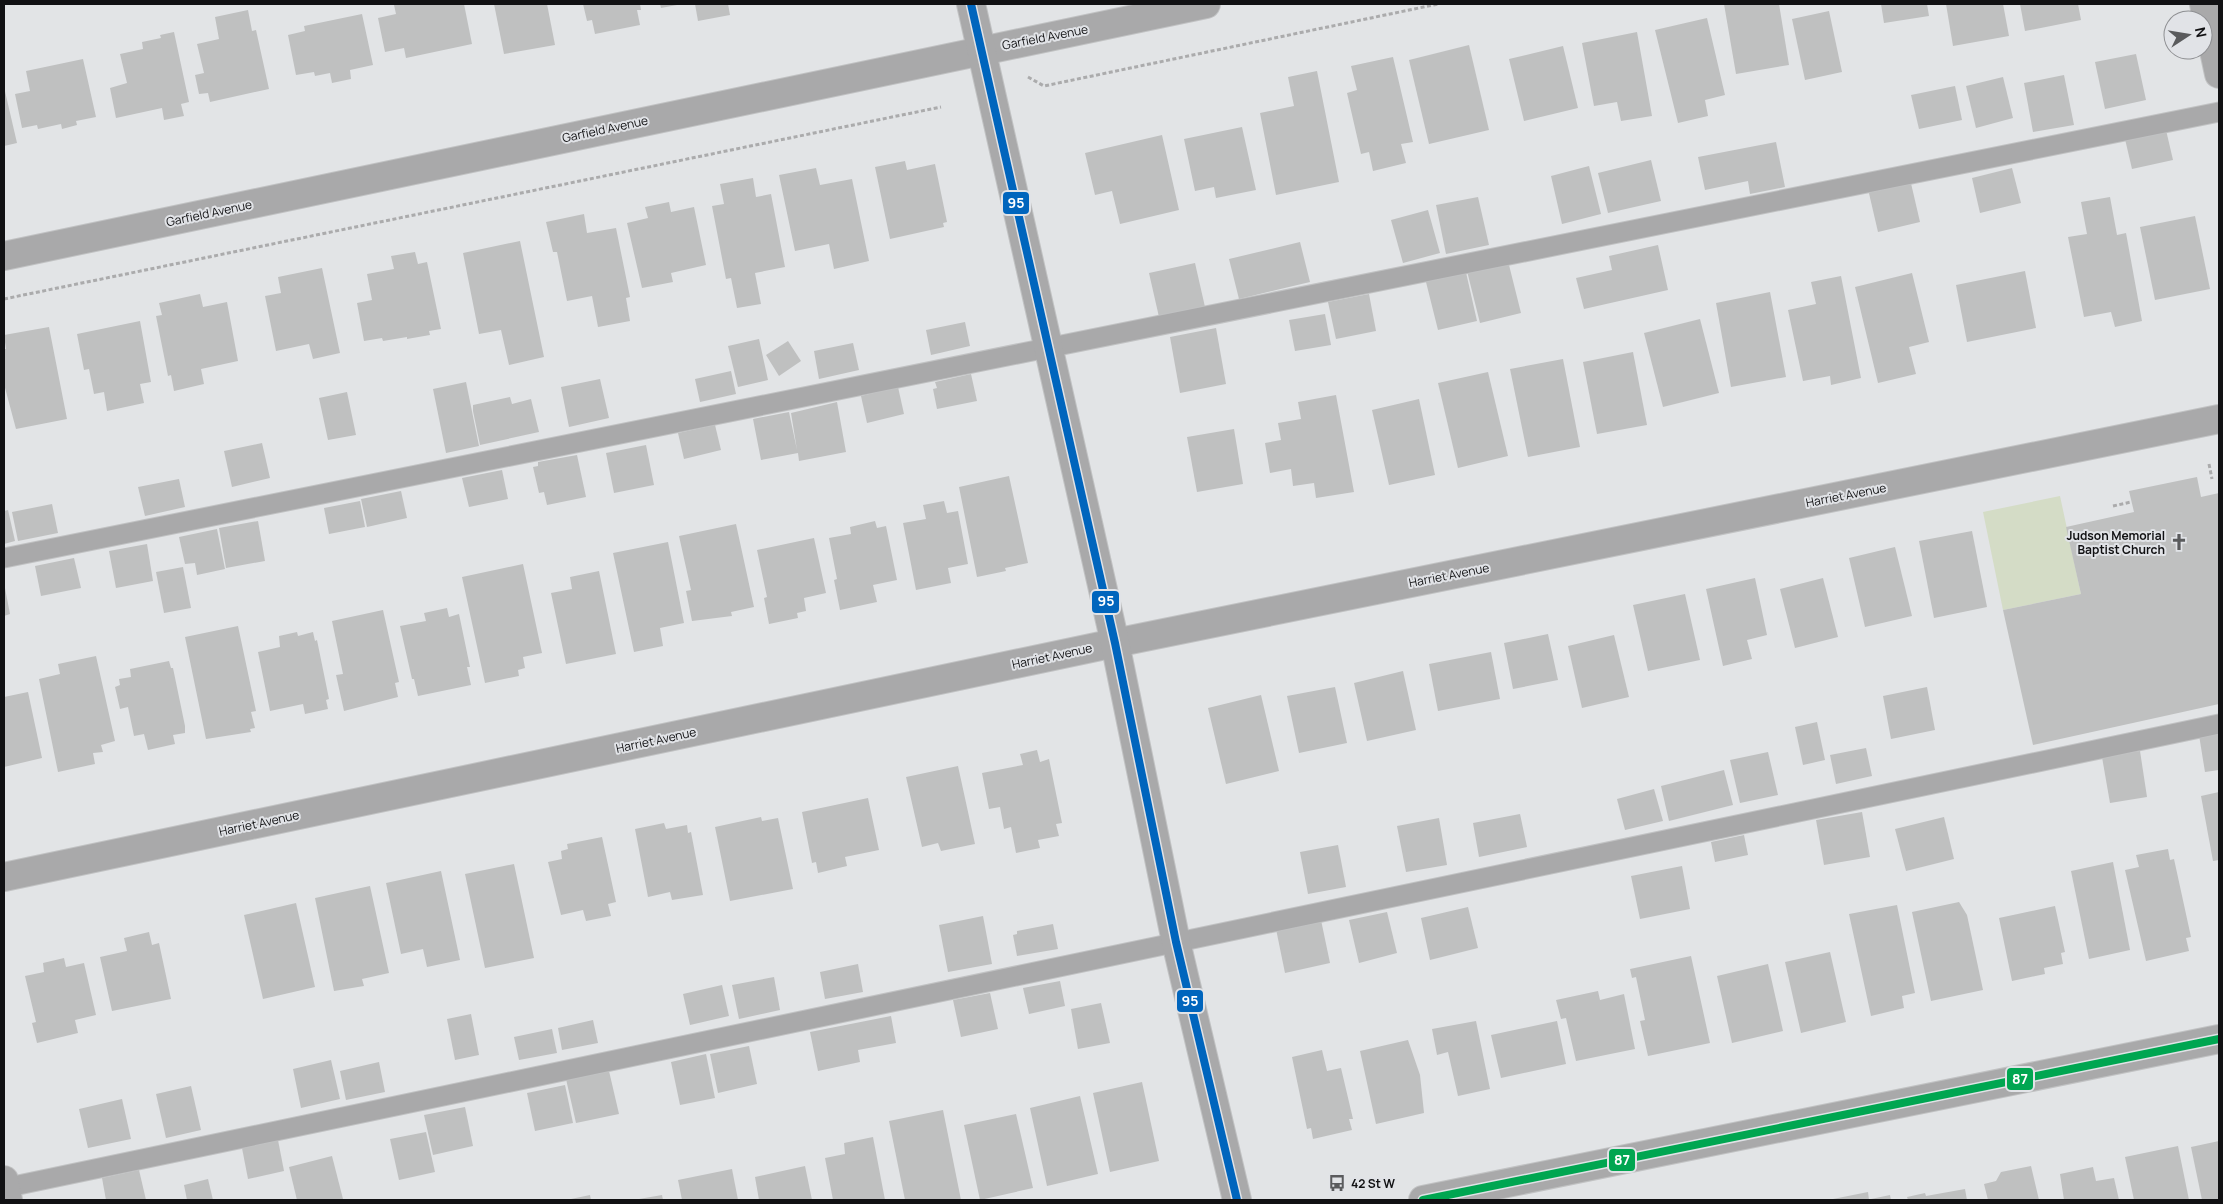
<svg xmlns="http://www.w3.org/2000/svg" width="2223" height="1204" font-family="Manrope,sans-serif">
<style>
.green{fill:#d4dcc6}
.building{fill:#bfc0c0}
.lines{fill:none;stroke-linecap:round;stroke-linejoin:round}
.service-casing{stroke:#c1c2c3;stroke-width:21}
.minor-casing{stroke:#c1c2c3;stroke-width:30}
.tertiary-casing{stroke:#c1c2c3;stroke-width:30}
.path{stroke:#ababac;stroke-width:3;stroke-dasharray:4 2.5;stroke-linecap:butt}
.service{stroke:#a9a9aa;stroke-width:19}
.minor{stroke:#a9a9aa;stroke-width:28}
.tertiary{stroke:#a9a9aa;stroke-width:28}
.bus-1-casing{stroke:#e1e3e7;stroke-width:11}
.bus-2-casing{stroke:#e1e3e7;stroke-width:11}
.bus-1{stroke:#0065bd;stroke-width:8}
.bus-2{stroke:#00a651;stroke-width:8}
.labels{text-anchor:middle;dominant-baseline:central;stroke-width:4;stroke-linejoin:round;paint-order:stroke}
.street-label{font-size:12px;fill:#111113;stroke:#e1e3e7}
.poi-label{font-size:12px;font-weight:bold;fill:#111113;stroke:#e1e3e7;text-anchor:end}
.line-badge{stroke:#e1e3e7;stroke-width:2}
.badge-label{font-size:14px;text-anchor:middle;font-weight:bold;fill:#fff}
</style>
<rect width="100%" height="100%" fill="#e2e4e6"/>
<path class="green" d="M2060,496l21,98 -78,16 -20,-98z"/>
<g class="building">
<path d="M400,4h64l8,40 -66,14 -2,-10 -19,4 -7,-34 18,-4 -2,-9z"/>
<path d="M494,4h53l8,41 -51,9z"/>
<path d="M583,4h57l1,6h-4l3,15 -45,9 -3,-14 -5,1z"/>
<path d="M660,4h17v1l-16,3z"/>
<path d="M695,4h33l2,11 -32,6z"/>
<path d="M1724,4h55l10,61 -53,9z"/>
<path d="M1881,4h46l2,12 -45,7z"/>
<path d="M1946,4h57l6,32 -56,10z"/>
<path d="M2020,4h58l3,16 -56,11z"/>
<path d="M248,10l4,21 4,-1 13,59 -59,13 -2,-9 -9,1 -4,-19 9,-2 -7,-29 22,-5 -4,-22z"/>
<path d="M1829,11l13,61 -37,8 -13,-61z"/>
<path d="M362,14l11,51 -23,5 1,9 -19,4 -2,-10 -15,3 -1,-4 -18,3 -8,-40 17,-4 -1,-5z"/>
<path d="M1707,18l18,77 -20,5 3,16 -30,7 -23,-93z"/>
<path d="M174,32l15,70 -8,2 3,12 -20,4 -2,-12 -46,10 -6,-30 17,-5 -7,-29 23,-5 -1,-7 19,-4 -1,-3z"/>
<path d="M1637,32l15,84 -31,5 -4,-19 -23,4 -12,-63z"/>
<path d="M1469,45l20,85 -60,14 -20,-84z"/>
<path d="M1563,46l15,62 -54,13 -15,-62z"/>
<path d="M2136,54l10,46 -41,9 -10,-47z"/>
<path d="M1393,57l20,85 -12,2 5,19 -33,8 -4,-19 -8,2 -14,-61 10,-3 -6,-24z"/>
<path d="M83,59l13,58 -20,4 1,4 -15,4 -1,-5 -23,5 -1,-4 -15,3 -7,-34 15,-3 -4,-20z"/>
<path d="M1317,71l22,111 -63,13 -16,-82 34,-7 -6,-29z"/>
<path d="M2064,75l10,50 -41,7 -9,-49z"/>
<path d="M2003,77l10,41 -37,10 -10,-42z"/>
<path d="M1955,86l7,34 -43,9 -8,-34z"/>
<path d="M4,87l13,56 -13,3z"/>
<path d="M1242,127l14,63 -40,8 -2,-11 -19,4 -11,-52z"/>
<path d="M2166,130l7,30 -41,9 -7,-30z"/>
<path d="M1162,135l17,75 -59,14 -8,-33 -17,4 -10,-42z"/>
<path d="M1776,142l9,45 -35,7 -2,-13 -43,9 -7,-33z"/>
<path d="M1651,160l10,41 -53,12 -10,-40z"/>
<path d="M905,161l2,9 28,-6 12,58 -4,1 1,4 -54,12 -15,-72z"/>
<path d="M1589,166l12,48 -39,10 -11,-48z"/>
<path d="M816,168l4,17 32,-6 17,82 -35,8 -5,-25 -34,7 -16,-76z"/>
<path d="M2012,168l9,35 -41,10 -8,-35z"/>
<path d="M753,178l3,19 15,-3 14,73 -30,6 6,31 -24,4 -6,-30 -5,1 -14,-73 12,-2 -4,-20z"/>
<path d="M1910,179l10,43 -42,10 -10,-43z"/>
<path d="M1478,197l11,48 -43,9 -10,-49z"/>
<path d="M2110,197l7,38 9,-2 16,88 -27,6 -4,-15 -27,5 -16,-80 19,-3 -6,-32z"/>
<path d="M669,202l2,10 23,-5 12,58 -35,8 2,9 -31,6 -15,-65 21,-5 -3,-11z"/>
<path d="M1428,210l12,43 -37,10 -12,-43z"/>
<path d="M584,214l3,19 29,-5 14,69 -4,1 4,23 -32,6 -6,-31 -25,5 -10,-49h-4l-7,-30z"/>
<path d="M2195,216l15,73 -55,11 -15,-73z"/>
<path d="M520,241l24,116 -35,8 -8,-35 -22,4 -16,-81z"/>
<path d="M1300,242l10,40 -71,17 -10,-40z"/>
<path d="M1658,245l10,45 -84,19 -8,-31 36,-8 -3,-14z"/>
<path d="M415,252l3,12 9,-2 14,67 -12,2 1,4 -23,4v-2l-24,4 -1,-3 -18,3 -7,-38 15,-3 -5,-26 27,-5 -3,-13z"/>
<path d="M1508,261l13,52 -41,10 -13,-52z"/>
<path d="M1195,263l10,44 -46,10 -10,-44z"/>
<path d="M322,268l18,85 -27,6 -4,-15 -33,7 -11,-55 16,-3 -3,-16z"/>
<path d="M1465,268l12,53 -39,9 -13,-52z"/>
<path d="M2025,271l11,57 -69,14 -11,-57z"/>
<path d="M1912,273l17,69 -20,5 7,27 -38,9 -23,-96z"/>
<path d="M1841,276l20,102 -30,7 -1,-9 -27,5 -15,-71 28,-6 -5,-22z"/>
<path d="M1770,292l16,85 -55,10 -15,-84z"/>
<path d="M200,294l3,13 24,-5 11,59 -37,8 3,15 -30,7 -3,-16 -3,1 -12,-60 6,-1 -3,-12z"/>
<path d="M1369,294l7,37 -40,8 -8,-37z"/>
<path d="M1325,314l6,31 -36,6 -6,-31z"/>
<path d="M1700,319l19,74 -56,14 -19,-74z"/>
<path d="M140,321l11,61 -11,2 4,19 -37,8 -3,-19 -10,2 -5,-25 -5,1 -7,-36z"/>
<path d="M965,322l5,24 -39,9 -5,-25z"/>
<path d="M49,327l18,92 -51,10 -12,-45v-35h2l-2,-14z"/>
<path d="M1216,328l10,56 -46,9 -10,-56z"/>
<path d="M759,339l9,41 -30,7 -10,-41z"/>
<path d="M788,341l13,20 -22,15 -13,-21z"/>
<path d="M853,343l6,27 -40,9 -5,-28z"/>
<path d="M1633,352l14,73 -50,9 -14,-72z"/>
<path d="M1563,359l17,88 -52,10 -18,-88z"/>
<path d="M731,371l5,23 -36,8 -5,-23z"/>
<path d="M1488,372l20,84 -50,12 -20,-85z"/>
<path d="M971,374l6,27 -40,8 -4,-20 4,-1 -2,-6z"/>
<path d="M600,379l9,39 -40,9 -8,-40z"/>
<path d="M466,382l13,64 -33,7 -13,-64z"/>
<path d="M898,387l6,27 -37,9 -6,-27z"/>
<path d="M347,392l9,43 -28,5 -9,-42z"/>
<path d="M1336,395l18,97 -38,6 -2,-15 -21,3 -2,-17 -21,4 -5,-30 16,-3 -3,-17 23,-4 -3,-17z"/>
<path d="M510,397l2,7 19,-5 8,33 -59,13 -7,-34v-6z"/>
<path d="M1419,399l16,76 -46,10 -17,-75z"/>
<path d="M837,402l9,50 -47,9 -1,-8 -37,7 -8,-41 36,-7 8,38 -6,-37z"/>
<path d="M715,425l6,25 -37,9 -6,-26z"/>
<path d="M1234,429l9,55 -46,8 -10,-55z"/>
<path d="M262,443l8,35 -38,9 -8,-36z"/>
<path d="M646,445l8,40 -40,8 -8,-40z"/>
<path d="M577,455l9,42 -39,8 -3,-13 -5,1 -6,-26 5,-1v-4z"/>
<path d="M502,470l6,29 -39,8 -7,-29z"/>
<path d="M1009,476l19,87 -23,5 1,3 -29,6 -18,-90z"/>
<path d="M2197,477l4,20 18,-4v211l-186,41 -30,-135 78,-16 -15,-67 68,-15 -5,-21z"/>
<path d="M179,479l6,28 -40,9 -7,-29z"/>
<path d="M401,491l6,27 -40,9 -6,-28z"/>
<path d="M360,501l5,26 -36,7 -5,-26z"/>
<path d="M944,501l3,12 11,-2 10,53 -20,4 3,15 -35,7 -13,-67 23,-4 -3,-14z"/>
<path d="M52,504l6,29 -40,8 -6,-29z"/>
<path d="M8,510l7,31 -11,3v-33z"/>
<path d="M258,521l7,40 -39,7 -7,-40z"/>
<path d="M875,521l2,7 9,-2 11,54 -24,5 4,17 -37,8 -6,-30 3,-1 -8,-41 22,-4 -1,-7z"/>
<path d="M736,524l18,83 -23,5 1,4 -40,5 -6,-30 5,-1 -12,-54z"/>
<path d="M217,529l8,40 -28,6 -2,-12 -10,1 -6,-27z"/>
<path d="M1972,531l15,76 -53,11 -15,-77z"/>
<path d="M814,538l12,55 -22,5 2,13 -9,2 1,5 -29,6 -5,-26 3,-1 -10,-47z"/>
<path d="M668,542l16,81 -24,5 3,18 -29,6 -21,-99z"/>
<path d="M147,544l6,37 -37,7 -7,-37z"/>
<path d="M1895,547l17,69 -47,11 -16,-69z"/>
<path d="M74,558l7,30 -40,8 -6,-30z"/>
<path d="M523,564l19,89 -19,4 2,11 -7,2 1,6 -34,7 -23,-106z"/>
<path d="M183,567l8,41 -27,5 -8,-41z"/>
<path d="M599,571l17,83 -50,10 -15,-71 21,-4 -2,-12z"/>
<path d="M1755,578l12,57 -20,5 5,19 -29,7 -17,-77z"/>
<path d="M1823,578l15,59 -43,11 -15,-59z"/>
<path d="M4,583l6,31 -6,2z"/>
<path d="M1685,594l15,66 -52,11 -15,-66z"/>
<path d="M447,608l2,9 10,-3 11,53h-3l4,18 -53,11 -4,-17h-2l-12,-53 26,-5 -2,-8z"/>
<path d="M383,610l16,72 -4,1 3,14 -54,14 -8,-36 7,-1 -11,-53z"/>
<path d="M238,626l18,85 -5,1 4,16 -5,1 1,3 -45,7 -21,-102z"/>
<path d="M297,632l1,4 15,-4 2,9 2,-1 12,59 -3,1 2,9 -23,5 -2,-10 -33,7 -12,-59 22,-5 -1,-11z"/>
<path d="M1548,634l10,46 -45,9 -9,-46z"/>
<path d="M1614,635l15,62 -47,11 -14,-62z"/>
<path d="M1491,652l9,47 -62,12 -9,-47z"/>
<path d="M96,656l19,85 -14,4 2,7 -10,1 2,11 -37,8 -19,-93 21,-5 -2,-10z"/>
<path d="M169,661l2,7h2l12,58v7l-12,2 2,9 -27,6 -4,-16 -10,2 -6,-29 -8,2 -5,-22 5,-2 -1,-6 12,-2 -1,-8z"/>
<path d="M1403,671l13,59 -49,11 -13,-58z"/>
<path d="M1335,687l12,56 -48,10 -12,-57z"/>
<path d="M1927,687l8,43 -44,9 -8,-43z"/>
<path d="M28,692l14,66 -38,9v-70z"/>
<path d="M1261,695l18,76 -53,13 -18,-76z"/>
<path d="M1817,722l8,38 -22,5 -8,-38z"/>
<path d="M2219,731v39l-14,2 -6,-37z"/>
<path d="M1866,748l6,28 -36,8 -6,-29z"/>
<path d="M1037,750l3,12 9,-3 13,64 -6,1 3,12 -21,4 2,8 -24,5 -5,-26 -7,2 -4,-22 -11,2 -7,-36 41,-8 -3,-11z"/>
<path d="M2140,751l7,46 -37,6 -8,-46z"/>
<path d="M1768,752l10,43 -38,8 -10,-43z"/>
<path d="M958,766l17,78 -34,7 -3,-8 -16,4 -16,-70z"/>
<path d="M1724,770l9,35 -64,16 -8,-35z"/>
<path d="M1654,789l9,32 -38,9 -8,-31z"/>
<path d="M2219,792v68l-6,1 -12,-65z"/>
<path d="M868,798l11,52 -34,7 2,9 -29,7 -2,-11 -4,1 -10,-51z"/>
<path d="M1862,812l8,45 -46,8 -8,-45z"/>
<path d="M1520,814l7,33 -48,10 -6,-34z"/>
<path d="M761,817l1,4 16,-3 15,71 -63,12 -15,-74z"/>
<path d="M1944,817l10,42 -48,12 -11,-42z"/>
<path d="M1439,818l8,47 -41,7 -9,-46z"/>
<path d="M664,823l2,6 21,-4 1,8 3,-1 12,63 -31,5 -2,-8 -22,5 -13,-68z"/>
<path d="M1744,835l4,20 -33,7 -4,-20z"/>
<path d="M602,837l14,65 -8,2 3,12 -25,5 -3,-11 -22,5 -13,-53 14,-3 -1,-8 7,-2 -1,-5z"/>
<path d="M1338,845l8,42 -38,7 -8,-42z"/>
<path d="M2168,849l2,11 4,-1 17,78 -5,1 3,13 -43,10 -21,-91 14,-3 -3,-12z"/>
<path d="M2113,862l17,88 -41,9 -18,-88z"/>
<path d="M514,864l20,94 -49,10 -20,-94z"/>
<path d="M1682,866l8,43 -50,10 -9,-43z"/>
<path d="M441,871l19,89 -33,7 -4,-18 -22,5 -15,-71z"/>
<path d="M370,886l19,87 -27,6 2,7 -30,5 -19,-93z"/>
<path d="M1959,902l8,13 16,75 -52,11 -19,-89z"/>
<path d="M296,903l19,84 -52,12 -19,-84z"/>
<path d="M1897,905l18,88 -13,3 2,12 -33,8 -22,-102z"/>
<path d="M2055,906l10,46 -4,1 2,11 -19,4 1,6 -33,7 -13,-63z"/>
<path d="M1468,907l10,41 -48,12 -9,-42z"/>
<path d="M1387,912l10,41 -38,10 -10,-43z"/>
<path d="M983,916l9,48 -44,8 -9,-47z"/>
<path d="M1321,920l9,43 -45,10 -9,-44z"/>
<path d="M1053,924l5,25 -41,7 -4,-21 4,-1v-3z"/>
<path d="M149,932l3,13 7,-2 12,56 -59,12 -12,-54 27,-6 -3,-13z"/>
<path d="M1830,952l16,70 -45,11 -16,-71z"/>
<path d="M1691,956l19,87 -62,13 -8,-35 5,-1 -9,-43 -4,1 -2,-9z"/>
<path d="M64,958l2,9 18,-4 12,52 -21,5 3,13 -41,10 -5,-20 4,-1 -11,-46 19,-4 -1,-9z"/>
<path d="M858,964l5,28 -38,7 -5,-27z"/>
<path d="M1768,964l15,67 -51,12 -15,-67z"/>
<path d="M774,977l6,33 -41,9 -7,-34z"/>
<path d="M1060,981l5,25 -36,8 -6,-26z"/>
<path d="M722,985l7,31 -39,9 -7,-31z"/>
<path d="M1598,991l2,9 24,-6 11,55 -59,12 -10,-43 -5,1 -5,-19z"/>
<path d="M990,993l8,36 -37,8 -8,-37z"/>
<path d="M1101,1003l9,40 -32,6 -7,-40z"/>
<path d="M471,1014l8,41 -24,5 -8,-41z"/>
<path d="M891,1016l5,27 -38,7 2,12 -42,9 -8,-39z"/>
<path d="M593,1020l5,23 -36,7 -4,-22z"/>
<path d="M1476,1021l14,68 -32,7 -10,-44 -11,3 -5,-26z"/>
<path d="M1557,1021l9,43 -65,14 -10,-43z"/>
<path d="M552,1029l5,24 -38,7 -5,-23z"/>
<path d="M1408,1040l12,35 4,38 -48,11 -16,-73z"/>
<path d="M749,1046l8,38 -39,9 -8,-39z"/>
<path d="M1322,1050l5,21 14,-3 12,51h-4l3,11 -39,9 -2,-11 -4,1 -15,-72z"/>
<path d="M706,1054l9,44 -35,7 -9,-43z"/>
<path d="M331,1060l9,39 -39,9 -8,-39z"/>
<path d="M379,1062l6,30 -39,8 -6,-29z"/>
<path d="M609,1071l10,43 -43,9 -10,-44z"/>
<path d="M1142,1082l17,79 -49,11 -17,-79z"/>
<path d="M565,1085l8,38 -38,8 -8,-38z"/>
<path d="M191,1086l10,44 -35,8 -10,-44z"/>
<path d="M1080,1096l18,78 -51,12 -17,-78z"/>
<path d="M122,1099l9,40 -43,9 -9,-39z"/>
<path d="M465,1107l8,39 -40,9 -9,-40z"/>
<path d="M943,1110l18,90h-56l-16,-79z"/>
<path d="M1016,1114l17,74 -53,12 -16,-75z"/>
<path d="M426,1132l9,40 -36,8 -9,-41z"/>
<path d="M873,1137l12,63h-52l-8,-42 20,-4 -1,-11z"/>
<path d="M278,1140l6,31 -36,8 -6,-31z"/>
<path d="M2219,1141v59h-17l-11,-53z"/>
<path d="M2178,1146l11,54h-55l-9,-43z"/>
<path d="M332,1156l11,43 -46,1 -8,-33z"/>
<path d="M805,1166l7,34h-53l-4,-23z"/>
<path d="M2031,1166l8,34h-51l-4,-16 12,-3 5,-9z"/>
<path d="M2093,1167l3,14 18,-3 5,22h-55l-4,-26z"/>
<path d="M732,1169l6,31h-56l-4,-20z"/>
<path d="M139,1170l7,30h-40l-4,-22z"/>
<path d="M208,1179l5,21h-26l-3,-15z"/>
<path d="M1965,1189l2,11h-59l-1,-3 18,-4 1,3z"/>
<path d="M1868,1192l1,8h-36v-1z"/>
<path d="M590,1195l1,5h-20v-1z"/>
<path d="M662,1195l1,5h-24v-1z"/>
<path d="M1890,1195l1,5h-20v-1z"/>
</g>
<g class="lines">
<g class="service-casing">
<g id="service">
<path d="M4,558l2215,-446"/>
<path d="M4,1188l2215,-464"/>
</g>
</g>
<g class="minor-casing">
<g id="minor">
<path d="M2204,4l15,70"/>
<path d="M4,256l1202,-252"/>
<path d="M4,877l1111,-234 1104,-224"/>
<path d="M4,1180l4,20"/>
<path d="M1423,1200l796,-161"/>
</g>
</g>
<g class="tertiary-casing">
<path id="tertiary" d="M971,4l144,639 61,299 61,258"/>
</g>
<g class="path">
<path d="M1028,77l16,9 394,-82"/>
<path d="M4,299l937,-192"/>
<path d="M2209,464l3,15"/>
<path d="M2113,506l18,-4"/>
</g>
<use href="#service" class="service"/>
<use href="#minor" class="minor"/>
<use href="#tertiary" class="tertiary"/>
<g class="bus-1-casing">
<path id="bus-1" d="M971,4l144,639 61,299 61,258"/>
</g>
<g class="bus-2-casing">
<path id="bus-2" d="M1423,1200l796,-161"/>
</g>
<use href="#bus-1" class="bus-1"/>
<use href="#bus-2" class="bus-2"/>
</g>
<defs>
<g id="church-bare" transform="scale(1.35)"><path d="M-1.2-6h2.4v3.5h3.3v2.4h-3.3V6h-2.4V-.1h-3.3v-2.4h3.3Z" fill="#5a5b5d" stroke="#e1e3e7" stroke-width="2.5" paint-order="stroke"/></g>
<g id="bus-bare" transform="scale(1.35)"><path d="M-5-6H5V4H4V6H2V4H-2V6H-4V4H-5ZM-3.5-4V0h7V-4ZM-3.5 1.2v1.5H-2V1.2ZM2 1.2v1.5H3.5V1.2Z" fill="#5a5b5d" stroke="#e1e3e7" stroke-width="2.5" paint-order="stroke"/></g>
</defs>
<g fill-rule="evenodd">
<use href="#church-bare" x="2179" y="542"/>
<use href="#bus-bare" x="1337" y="1183"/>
</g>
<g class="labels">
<g class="street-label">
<text transform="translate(1045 37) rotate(-11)">Garfield Avenue</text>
<text transform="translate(605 129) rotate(-12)">Garfield Avenue</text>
<text transform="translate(209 213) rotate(-12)">Garfield Avenue</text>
<text transform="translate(1846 495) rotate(-11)">Harriet Avenue</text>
<text transform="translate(1449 575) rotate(-11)">Harriet Avenue</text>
<text transform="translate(1052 656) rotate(-12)">Harriet Avenue</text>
<text transform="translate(656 740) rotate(-12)">Harriet Avenue</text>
<text transform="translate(259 823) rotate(-12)">Harriet Avenue</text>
</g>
<g class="poi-label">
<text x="2165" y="535">Judson Memorial<tspan x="2165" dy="14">Baptist Church</tspan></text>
<text x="1351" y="1183" text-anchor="start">42 St W</text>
</g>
</g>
<g class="line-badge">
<rect x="1002" y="191" width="28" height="24" rx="5" fill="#0065bd"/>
<rect x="1091" y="590" width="29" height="24" rx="5" fill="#0065bd"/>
<rect x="1176" y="989" width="28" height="24" rx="5" fill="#0065bd"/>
<rect x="2006" y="1067" width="28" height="24" rx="5" fill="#00a651"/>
<rect x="1608" y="1148" width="28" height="24" rx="5" fill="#00a651"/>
</g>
<g class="badge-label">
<text x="1016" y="208">95</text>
<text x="1106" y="606">95</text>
<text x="1190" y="1006">95</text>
<text x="2020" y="1084">87</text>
<text x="1622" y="1165">87</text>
</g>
<rect width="2223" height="1204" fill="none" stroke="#111113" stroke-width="10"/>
<g transform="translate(2188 35) rotate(78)"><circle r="24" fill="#e1e3e7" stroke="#8e8f92"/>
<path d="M0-4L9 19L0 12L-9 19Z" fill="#5a5b5d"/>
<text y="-8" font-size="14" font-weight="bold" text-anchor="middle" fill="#111113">N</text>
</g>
</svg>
